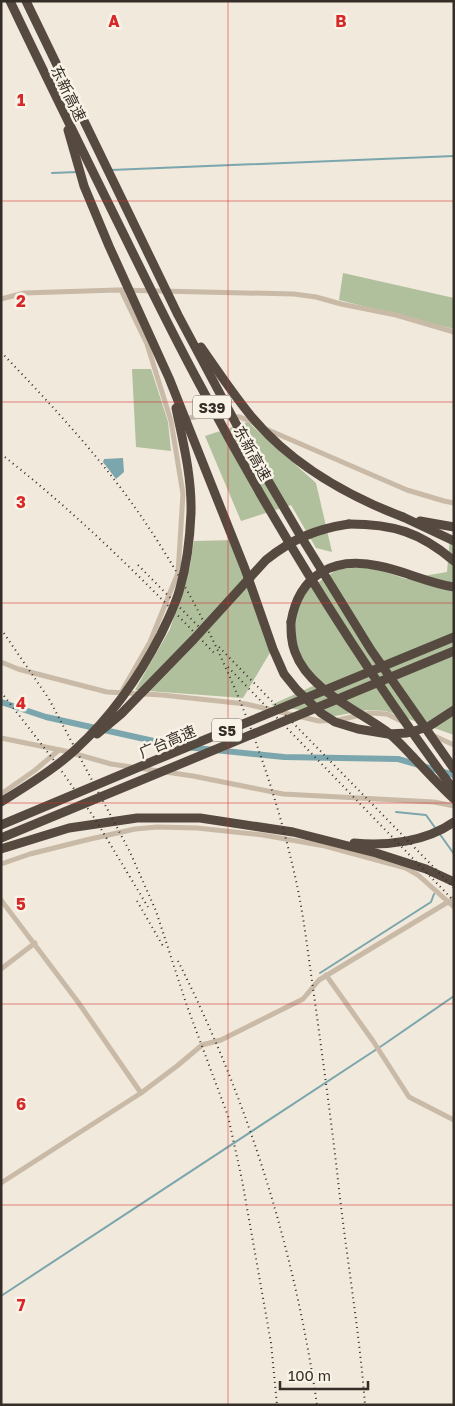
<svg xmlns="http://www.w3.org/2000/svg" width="455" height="1406" font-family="'Golos Text','Noto Sans SC',sans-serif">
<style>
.green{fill:#b0bf9c}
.water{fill:#7ba6ad}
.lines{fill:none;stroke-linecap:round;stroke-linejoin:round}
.stream{stroke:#7ba6ad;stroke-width:2}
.canal{stroke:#7ba6ad;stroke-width:6}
.street{stroke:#c9baa8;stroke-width:5}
.highway{stroke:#56493f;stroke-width:9}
.rail{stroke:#352e28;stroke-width:2;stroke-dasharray:1 4;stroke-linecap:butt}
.highway-bridge{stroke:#56493f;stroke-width:9}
.grid{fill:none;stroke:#d62828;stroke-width:1;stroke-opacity:0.55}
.labels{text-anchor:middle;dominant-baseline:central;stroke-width:5;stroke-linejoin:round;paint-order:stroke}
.shield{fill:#f9f3e7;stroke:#706961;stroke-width:1}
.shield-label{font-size:14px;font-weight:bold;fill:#352e28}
.street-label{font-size:15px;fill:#352e28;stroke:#f9f3e7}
.grid-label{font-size:16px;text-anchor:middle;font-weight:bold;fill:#d62828;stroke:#f9f3e7;stroke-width:5;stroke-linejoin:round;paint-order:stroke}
</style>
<rect width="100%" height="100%" fill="#f1e9db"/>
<g class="green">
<path d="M343,273l111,25v31l-115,-29z"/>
<path d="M132,369h19l17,53 3,29 -35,-4z"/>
<path d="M248,422l68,61 16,69 -16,-4 -25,-43 -50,16 -36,-85z"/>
<path d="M450,537h4v198l-68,-24 -18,-1 -33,6 -64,-11 42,-19 -12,-27 -6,-20 2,-32 11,-18 30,-20 33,-2 35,12 41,-7z"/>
<path d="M237,540l34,111 -28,47 -108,-8 35,-61 20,-63 4,-25z"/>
</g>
<path class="water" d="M123,458l1,14 -8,7 -13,-17 1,-3z"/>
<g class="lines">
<g class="stream">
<path d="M111,170l343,-14"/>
<path d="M52,173l25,-1"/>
<path d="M396,812l30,3 10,14"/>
<path d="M439,833l15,21"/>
<path d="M320,973l111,-71 3,-8"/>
<path d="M1,1296l382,-251 71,-49"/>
</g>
<path class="canal" d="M1,702l45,15 130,29 108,11 114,2 56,16"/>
<g class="street">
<path d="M121,290l26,54 24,77 12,73 -5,79 -28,69 -28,49"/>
<path d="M1,299l23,-6 93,-3 177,4 22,3 25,7 55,11 58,17"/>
<path d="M184,419l21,-4 35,2 14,6"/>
<path d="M266,429l141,61 37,11 10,2"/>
<path d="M1,662l17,7 89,23 55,3 84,9 73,17 19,-1 32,-7 17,1 16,8"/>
<path d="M432,735l22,10"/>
<path d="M1,738l64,13 46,13 82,12 90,18 151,8 20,4"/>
<path d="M1,794l33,-23 25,-21"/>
<path d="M1,864l29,-10 56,-14 49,-11 22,-2 40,1 66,7 62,11 81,22 12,7 36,32"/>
<path d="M1,900l77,102 63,91"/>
<path d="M1,969l34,-26"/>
<path d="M326,975l47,66 36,56 45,23"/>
<path d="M1,1183l140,-90 36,-27 25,-21 19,-5 82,-41 16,-19 129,-78 6,-4"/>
</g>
<g class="highway">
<path d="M403,517l51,24"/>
<path d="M420,521l34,6"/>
<path d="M349,524c44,0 71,8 105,37"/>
<path d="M291,622c8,-47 42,-66 88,-56 26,5 49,17 75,21"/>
<path d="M354,843c33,3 72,-1 100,-21"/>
<path d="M1,849l68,-21 68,-10h63l93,14 83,21 50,16 28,13"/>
</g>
<g class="rail">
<path d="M1,352c44,46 87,92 125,143 82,112 138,245 169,381 9,39 13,79 19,119 8,58 16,117 23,176 8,78 22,155 28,234"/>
<path d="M1,454c77,60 147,130 215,201"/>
<path d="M138,565l65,66"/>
<path d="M1,629l48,70 81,153 26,59 31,95 41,110 14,64 29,163 6,62"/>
<path d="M219,647l235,241"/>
<path d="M228,667l226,234"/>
<path d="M1,692l55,71 39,56 53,88"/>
<path d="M137,901l26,45"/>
<path d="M178,961c70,139 117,290 139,444"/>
</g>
<g class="highway-bridge">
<path d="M10,1c38,80 77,159 116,238 24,49 48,98 74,146 75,141 159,277 254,405"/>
<path d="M26,1l152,314 71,133 51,87 71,115 83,119"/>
<path d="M68,130l16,56 25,60 60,132 76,191 28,80 11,25 13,16 24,23 14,9 23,7 30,5 19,-1 21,-6 26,-17"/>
<path d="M201,347c16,23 32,47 50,69 40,48 94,79 152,101"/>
<path d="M291,622c0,10 0,20 4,30 13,37 62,58 91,79 11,8 19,18 28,27 13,14 26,28 40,41"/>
<path d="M97,734l24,-20 73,-75 72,-79c26,-21 50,-31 83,-36"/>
<path d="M1,802c24,-15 55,-34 75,-53 36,-33 63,-72 85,-115 7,-15 15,-30 19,-46 7,-24 10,-50 11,-75 1,-36 -8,-71 -15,-105"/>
<path d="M1,825l162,-68 291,-120"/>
<path d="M1,838l453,-187"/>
</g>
</g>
<path class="grid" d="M228,1v1404M1,201h453M1,402h453M1,603h453M1,803h453M1,1004h453M1,1205h453"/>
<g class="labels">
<g class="shield">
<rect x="193" y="395.5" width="38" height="23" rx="4"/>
<rect x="212" y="718.5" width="30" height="23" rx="4"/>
</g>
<g class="shield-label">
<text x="212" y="407">S39</text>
<text x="227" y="730">S5</text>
</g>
<g class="street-label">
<text transform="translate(69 93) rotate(64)">东新高速</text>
<text transform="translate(253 453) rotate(61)">东新高速</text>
<text transform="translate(167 741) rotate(-23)">广台高速</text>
</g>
</g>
<g class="grid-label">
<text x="114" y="27">A</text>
<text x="341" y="27">B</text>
<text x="21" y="106">1</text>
<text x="21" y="307">2</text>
<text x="21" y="508">3</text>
<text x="21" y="709">4</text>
<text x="21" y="910">5</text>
<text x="21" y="1110">6</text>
<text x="21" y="1311">7</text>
</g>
<rect width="455" height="1406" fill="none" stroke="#352e28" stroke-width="5"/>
<path d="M280 1381v8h88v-8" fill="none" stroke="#352e28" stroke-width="2.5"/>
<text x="288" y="1381" font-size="15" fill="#352e28" stroke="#f9f3e7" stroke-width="4" paint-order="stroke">100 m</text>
</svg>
